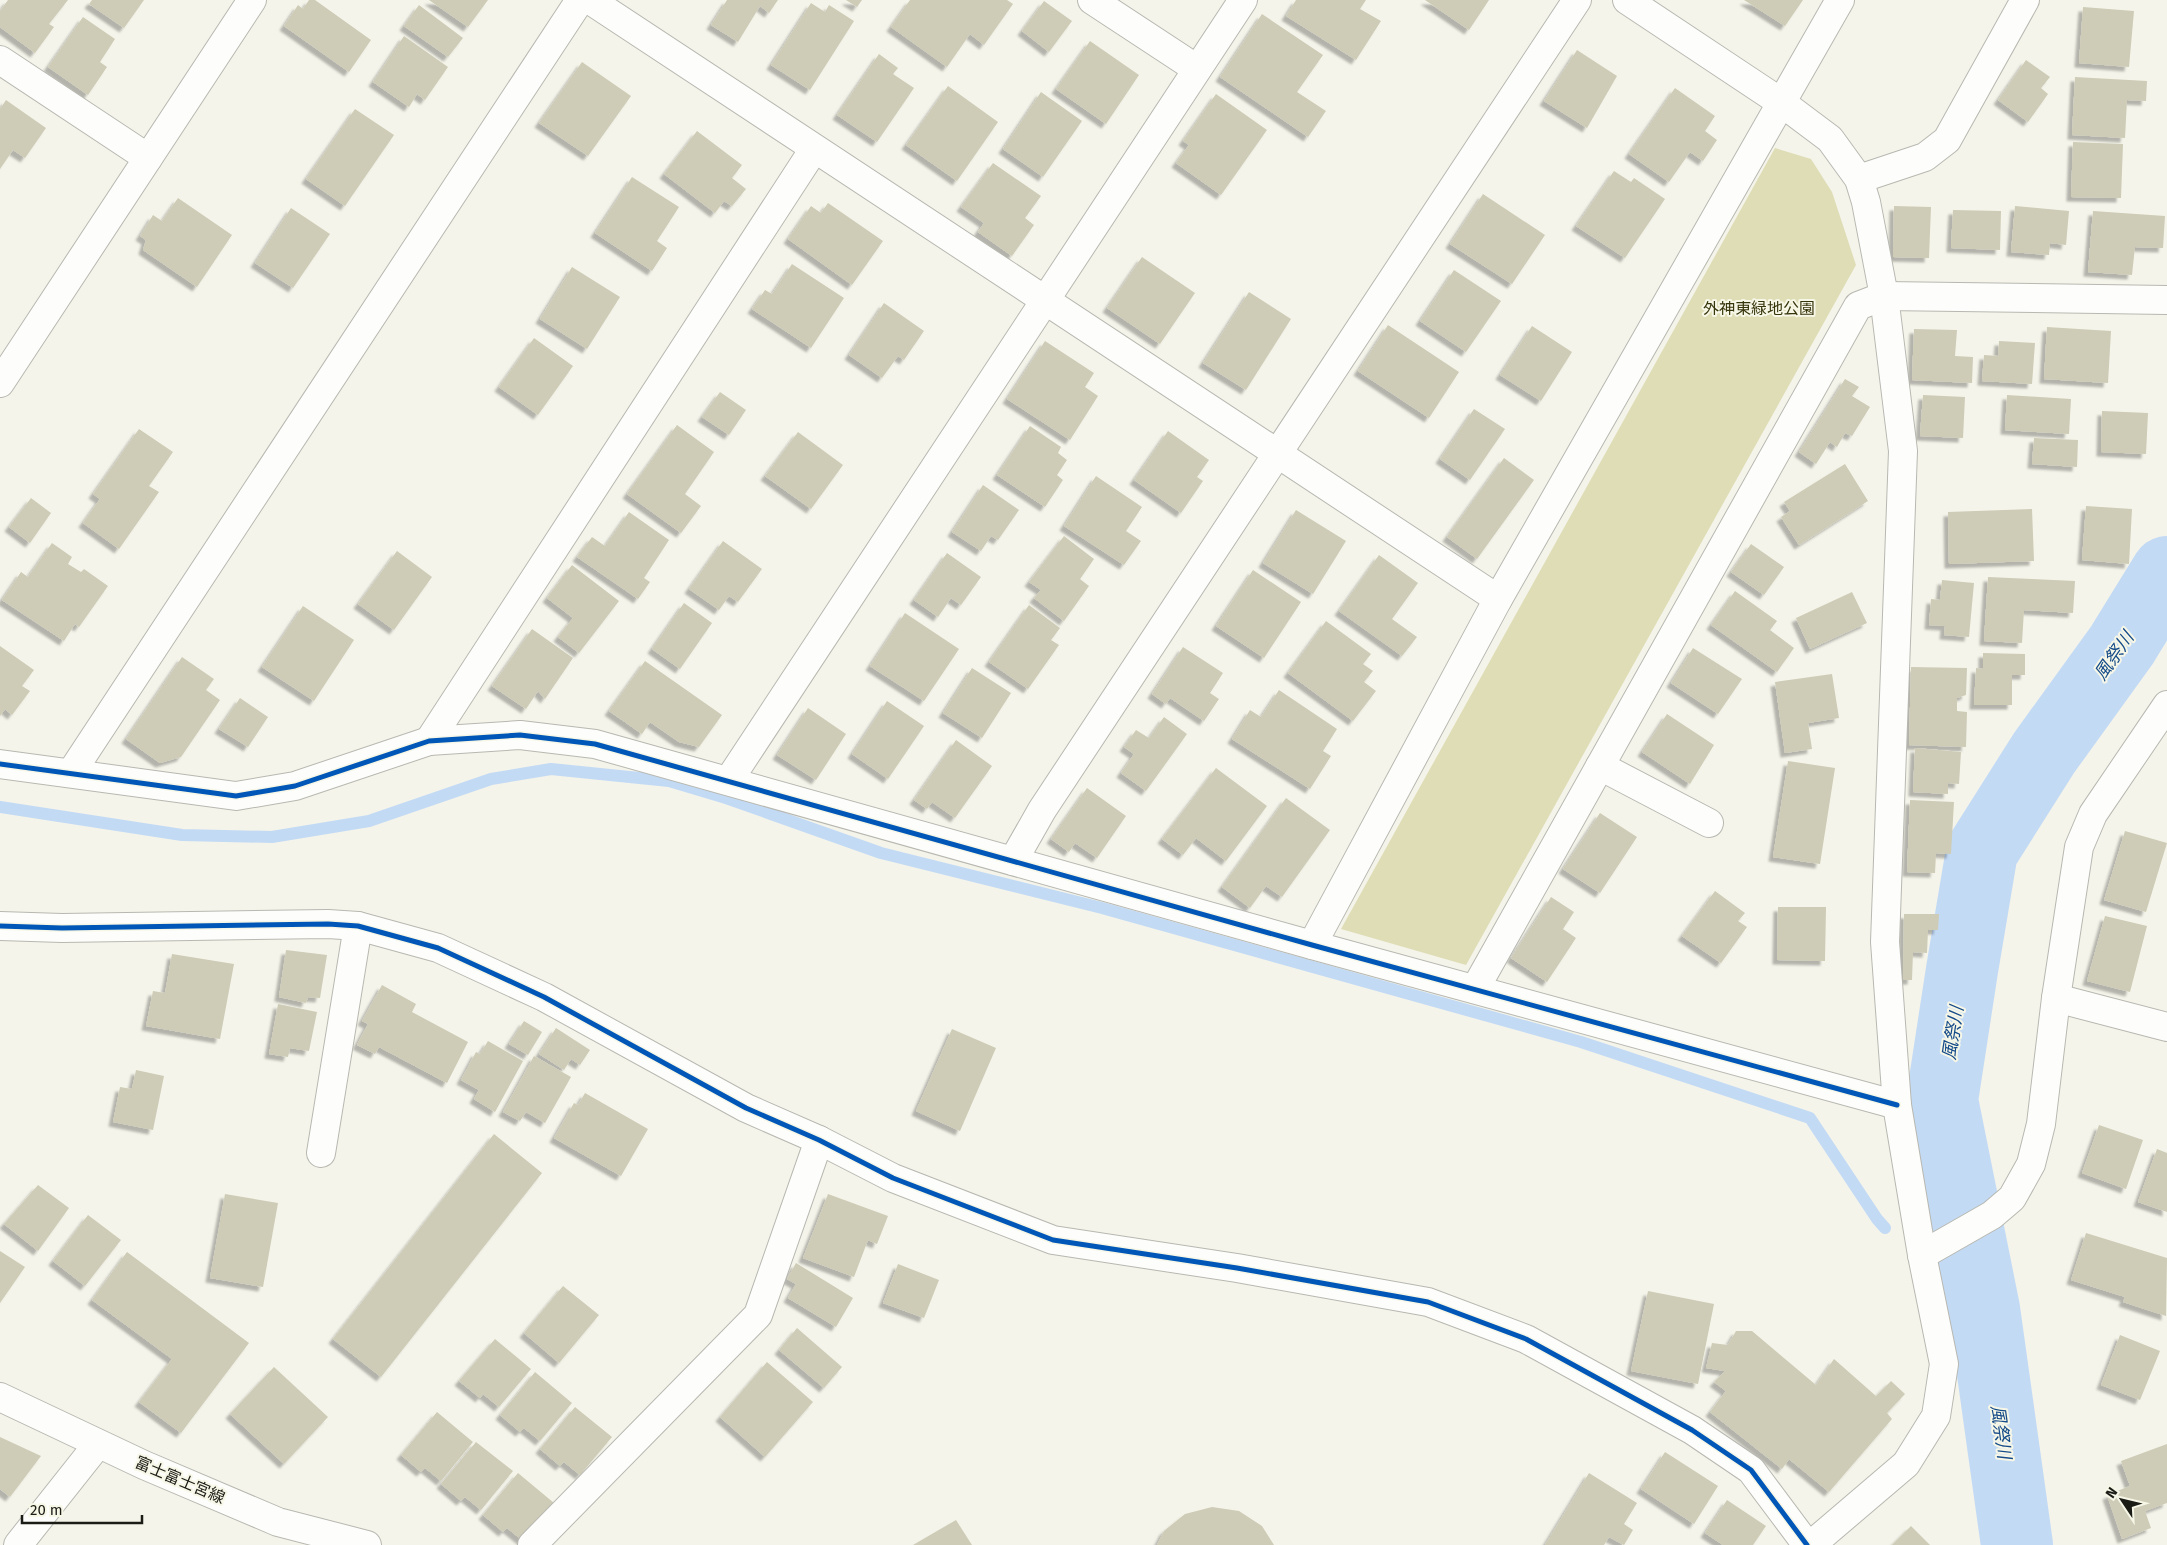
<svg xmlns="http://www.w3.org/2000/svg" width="2167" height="1545" font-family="'Fira Sans','Noto Sans JP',sans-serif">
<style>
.green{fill:#dfddb6}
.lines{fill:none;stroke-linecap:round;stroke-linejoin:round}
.stream{stroke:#c3daf5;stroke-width:12}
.river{stroke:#c3daf5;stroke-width:72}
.building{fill:#ceccb6;filter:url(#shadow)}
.street-casing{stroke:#b8b8b1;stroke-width:30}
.secondary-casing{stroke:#b8b8b1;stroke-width:30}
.street{stroke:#fdfdfc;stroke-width:28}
.secondary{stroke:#fdfdfc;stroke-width:28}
.cycleway-casing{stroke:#f7f7e7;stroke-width:8}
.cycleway{stroke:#0057b8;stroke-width:5}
.labels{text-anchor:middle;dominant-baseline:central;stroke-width:4;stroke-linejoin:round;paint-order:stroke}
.park-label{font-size:16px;fill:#37350c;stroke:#f7f7e7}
.street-label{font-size:16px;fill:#1c1c17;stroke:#f7f7e7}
.water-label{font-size:18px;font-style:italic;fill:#154b89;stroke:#f7f7e7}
</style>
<defs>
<filter id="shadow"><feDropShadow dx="-4.5" dy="4.5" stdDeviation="1" flood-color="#0004"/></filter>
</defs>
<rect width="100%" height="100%" fill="#f4f4ea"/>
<path class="green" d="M1775,148l36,11 21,33 24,73 -390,700 -125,-36z"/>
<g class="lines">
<g class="stream">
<path d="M0,807l182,28 90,2 97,-16 122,-42 60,-10 118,12 57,17 155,55 221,55 479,134 229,76 67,101 8,9"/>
<path d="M1946,1277l38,32"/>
</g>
<path class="river" d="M2017,1545l-33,-236 -42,-209 20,-130 20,-119 62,-98 78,-108 45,-73"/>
</g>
<g class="building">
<path d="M8,0h60l-19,24 5,3 -19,26 -35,-26v-16z"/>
<path d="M92,0h52l-20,28 -35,-24z"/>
<path d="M309,0h6l56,40 -22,32 -65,-46 14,-21 5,4z"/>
<path d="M429,0h59l-20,27z"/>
<path d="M727,0h51l-9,13 -9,-7 -22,36 -27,-17z"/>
<path d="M846,0h16l-5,7z"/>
<path d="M910,0h97l6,4 -29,41 -14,-11 -23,33 -56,-40z"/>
<path d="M1296,0h70l-6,9 21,12 -25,39 -70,-44z"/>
<path d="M1425,0h64l-20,30z"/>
<path d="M1744,0h59l-18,26z"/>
<path d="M1044,1l28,20 -23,31 -27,-21z"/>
<path d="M811,3l14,9 4,-7 25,16 -44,69 -39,-25z"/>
<path d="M419,5l44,33 -15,19 -44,-31z"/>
<path d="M2083,7l51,4 -5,56 -50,-4z"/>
<path d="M1262,14l61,41 -26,37 29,19 -18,26 -88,-60z"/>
<path d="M83,17l32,22 -15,23 7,5 -19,28 -40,-28z"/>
<path d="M404,36l44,31 -23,33 -8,-6 -8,13 -36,-25z"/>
<path d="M1090,41l49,34 -33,49 -50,-35z"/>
<path d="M1577,50l40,26 -30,52 -43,-27z"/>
<path d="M879,54l19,14 -5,6 21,14 -37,54 -40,-27z"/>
<path d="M2026,60l24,17 -9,11 7,6 -20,28 -30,-22z"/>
<path d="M582,62l49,34 -43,60 -49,-33z"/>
<path d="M2075,77l72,4 -1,20 -19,-1 -2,38 -53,-3z"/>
<path d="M948,86l50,36 -41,59 -51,-36z"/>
<path d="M1675,88l40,28 -10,15 12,9 -14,21 -13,-9 -21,30 -40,-28z"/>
<path d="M1041,92l41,29 -39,56 -40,-28z"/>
<path d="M1216,94l51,36 -46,65 -45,-32 13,-18 -6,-4z"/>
<path d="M6,100l40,28 -21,30 -12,-8 -13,19v-60z"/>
<path d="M355,109l39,26 -49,71 -39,-27z"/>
<path d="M697,131l45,34 -10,13 14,11 -14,17 -8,-5 -9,12 -51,-39z"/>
<path d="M2073,142l50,2 -2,54 -50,-1z"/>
<path d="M993,163l48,33 -16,22 9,7 -22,31 -34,-24 6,-9 -23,-16z"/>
<path d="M1614,171l17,11 3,-4 31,21 -40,59 -49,-32z"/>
<path d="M632,177l47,30 -22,34 10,7 -15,23 -57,-38z"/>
<path d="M1483,194l62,41 -33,49 -62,-40z"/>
<path d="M178,198l54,37 -35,52 -54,-37 3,-10 -6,-4 13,-21 9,6z"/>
<path d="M828,203l55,38 -31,44 -64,-46 23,-33 10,7z"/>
<path d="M1894,206l37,1 -2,51 -36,-1z"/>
<path d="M2015,206l54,5 -3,34 -16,-2 -1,12 -38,-3z"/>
<path d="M291,208l39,26 -37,54 -38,-25z"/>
<path d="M1953,210l48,1 -1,39 -49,-2z"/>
<path d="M2093,211l72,5 -2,32 -28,-1 -3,28 -44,-3z"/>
<path d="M1142,257l53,36 -35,51 -53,-36z"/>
<path d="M792,264l52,34 -33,50 -59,-39 13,-19 7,4z"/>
<path d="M572,267l48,30 -33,52 -47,-30z"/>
<path d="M1454,270l47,31 -35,51 -46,-31z"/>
<path d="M1249,292l42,27 -45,71 -43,-27z"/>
<path d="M884,303l40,28 -20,29 -6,-4 -16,22 -33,-23z"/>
<path d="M1388,325l71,47 -30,46 -71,-47z"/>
<path d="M1532,326l40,26 -31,49 -41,-26z"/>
<path d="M2047,327l64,4 -3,52 -64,-4z"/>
<path d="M1914,329l43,1 -2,26 18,1 -1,26 -60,-3z"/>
<path d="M534,338l39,28 -35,49 -39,-28z"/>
<path d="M1045,341l49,32 -9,14 13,9 -28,44 -63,-41z"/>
<path d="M1999,341l36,2 -3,41 -50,-3 2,-26 14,1z"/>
<path d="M1845,379l14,8 -7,9 18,11 -18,29 -7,-3 -8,14 -7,-5 -14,22 -17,-12z"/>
<path d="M720,392l26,18 -17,25 -27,-18z"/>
<path d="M1923,395l42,2 -2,41 -43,-2z"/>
<path d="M2007,395l64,4 -2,35 -64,-4z"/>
<path d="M1474,409l31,20 -35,51 -30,-21z"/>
<path d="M2102,411l46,2 -2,41 -45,-2z"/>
<path d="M677,425l37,27 -29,42 16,12 -20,27 -54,-39z"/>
<path d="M1030,426l31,21 -3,6 9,7 -10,15 6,5 -18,27 -48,-32z"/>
<path d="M139,429l34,23 -24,34 10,6 -40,57 -36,-26 17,-24 -7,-5z"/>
<path d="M1168,431l41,29 -12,17 6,4 -22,32 -47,-33z"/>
<path d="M798,432l45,33 -32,44 -46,-33z"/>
<path d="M2034,438l44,2 -1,27 -45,-3z"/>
<path d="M1504,458l30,22 -57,79 -30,-22z"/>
<path d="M1845,464l23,37 -69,44 -18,-28 9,-6 -6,-9z"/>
<path d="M1096,476l46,31 -16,24 15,10 -17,24 -60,-39z"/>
<path d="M983,485l36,25 -21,30 -7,-4 -10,15 -29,-19z"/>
<path d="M31,498l20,15 -21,30 -21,-16z"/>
<path d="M2086,506l46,3 -3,55 -47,-4z"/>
<path d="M2032,509l2,52 -85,3 -1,-52z"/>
<path d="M1296,510l50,31 -33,53 -50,-31z"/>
<path d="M629,512l40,28 -25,38 6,4 -12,17 -61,-42 15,-20 13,9z"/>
<path d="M1064,536l30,23 -14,20 9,7 -25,35 -30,-23 7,-8 -12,-8z"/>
<path d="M723,541l39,28 -24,33 -9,-6 -10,14 -30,-21z"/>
<path d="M52,543l20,14 -4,7 13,8 3,-3 24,17 -29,41 -4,-3 -11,17 -62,-41 19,-28 7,5z"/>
<path d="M1751,544l33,23 -20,28 -33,-23z"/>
<path d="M397,551l35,26 -38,53 -36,-26z"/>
<path d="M947,553l34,24 -20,28 -10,-7 -13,19 -24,-17z"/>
<path d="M1379,555l39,28 -26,36 25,18 -15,19 -63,-45z"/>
<path d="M572,565l47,36 -40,52 -21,-16 15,-19 -26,-20z"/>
<path d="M1253,570l48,32 -37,56 -48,-32z"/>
<path d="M1988,577l87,4 -2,32 -49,-3 -2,33 -38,-2z"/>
<path d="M1942,580l32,3 -5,54 -25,-2 1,-9 -16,-1 2,-26 9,1z"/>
<path d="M1735,591l42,30 -7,9 24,18 -17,24 -66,-47z"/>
<path d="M1852,592l15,31 -57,26 -14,-31z"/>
<path d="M684,603l28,20 -32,46 -28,-20z"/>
<path d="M1029,605l31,23 -9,12 8,5 -31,44 -39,-27z"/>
<path d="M303,606l51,34 -40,61 -52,-34z"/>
<path d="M905,613l54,36 -35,52 -54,-35z"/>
<path d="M1326,621l45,33 -8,10 10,7 -9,11 12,9 -23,30 -65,-48z"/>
<path d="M532,629l41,29 -28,41 -7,-8 -12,18 -34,-23z"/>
<path d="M0,646l34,24 -12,16 8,5 -18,24 -7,-6 -5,7z"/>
<path d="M1183,647l40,26 -13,20 9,6 -15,22 -34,-23 -4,6 -14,-10z"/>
<path d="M1693,648l49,31 -24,35 -47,-31z"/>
<path d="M1983,653l42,1v21h-13v30h-38l2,-37 7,1z"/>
<path d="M182,657l32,22 -8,11 14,10 -39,57 -21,6 -34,-24z"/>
<path d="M645,661l77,54 -23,32 -20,-5 -29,-20 -8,12 -33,-23z"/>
<path d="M1911,667l56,1 -1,27 -9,3v13l10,1 -1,35 -57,-2z"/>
<path d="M972,668l39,25 -29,45 -39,-25z"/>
<path d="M1832,674l7,44 -31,5 4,26 -27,4 -10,-71z"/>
<path d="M1279,690l58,39 -14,22 8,5 -21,33 -78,-50 18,-29 11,7z"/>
<path d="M240,698l28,19 -20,30 -29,-18z"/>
<path d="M887,701l37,25 -36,53 -36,-25z"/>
<path d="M808,708l38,26 -30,46 -39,-25z"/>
<path d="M1667,714l47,31 -24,39 -48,-32z"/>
<path d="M1164,717l23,17 -41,57 -25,-18 13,-19 -10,-7 12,-17 13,8z"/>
<path d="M956,740l36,26 -37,52 -23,-16 -5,7 -13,-9z"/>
<path d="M1915,748l46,4 -2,32 -11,-1v11l-35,-2z"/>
<path d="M1788,761l47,7 -15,96 -47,-7z"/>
<path d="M1216,768l51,38 -41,55 -30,-23 -13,17 -21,-16z"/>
<path d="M1087,788l39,28 -29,42 -22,-15 -6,9 -18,-13z"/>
<path d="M1286,798l44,32 -48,67 -16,-11 -16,22 -28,-21z"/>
<path d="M1910,800l44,2 -3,52 -15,-1 -1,20 -28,-1z"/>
<path d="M1600,813l37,24 -37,56 -37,-24z"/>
<path d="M2125,831l42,12 -21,69 -42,-12z"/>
<path d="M1715,891l30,22 -7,8 9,6 -26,36 -39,-27z"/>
<path d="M1551,897l23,15 -11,17 13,9 -29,44 -36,-24z"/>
<path d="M1778,907h48l-1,54 -48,-1z"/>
<path d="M1904,914h35l-1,16h-10l-1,23 -14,-1 -1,28h-9z"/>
<path d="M2105,916l42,10 -17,66 -43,-11z"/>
<path d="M286,950l41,5 -7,43 -12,-1 -2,6 -27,-6z"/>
<path d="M172,954l62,10 -14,75 -74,-13 7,-35 12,2z"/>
<path d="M382,985l34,19 -4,8 56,30 -21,41 -68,-36 -4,7 -18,-9 11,-21 -6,-3z"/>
<path d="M278,1004l39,8 -8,39 -19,-3 -2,9 -19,-3z"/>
<path d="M524,1021l18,11 -14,23 -19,-11z"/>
<path d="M556,1028l34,22 -10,15 -9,-6 -7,11 -25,-16z"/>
<path d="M952,1029l44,19 -36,83 -44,-20z"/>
<path d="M488,1041l35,20 -28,51 -21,-13 5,-9 -18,-10 15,-28 4,2z"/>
<path d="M534,1056l37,21 -26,46 -19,-11 -6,9 -17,-9z"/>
<path d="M136,1070l28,6 -11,54 -40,-8 7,-35 12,2z"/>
<path d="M585,1093l63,36 -27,47 -67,-38 20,-35 4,2z"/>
<path d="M2099,1125l44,15 -17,49 -44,-16z"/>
<path d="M494,1134l48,39 -161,204 -48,-38z"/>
<path d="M2157,1149l10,4v59l-29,-10z"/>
<path d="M38,1185l31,23 -31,43 -34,-27z"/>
<path d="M225,1194l53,9 -15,84 -53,-9z"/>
<path d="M828,1194l60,22 -11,28 -9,-4 -14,37 -51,-19z"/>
<path d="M88,1215l33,25 -36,46 -32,-25z"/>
<path d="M2086,1233l81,25 -1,58 -43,-14 2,-5 -54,-17z"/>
<path d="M0,1251l25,16 -25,36z"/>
<path d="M127,1252l122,91 -68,90 -42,-31 33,-43 -80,-59z"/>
<path d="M796,1263l57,35 -17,29 -48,-29 8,-14 -9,-5z"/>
<path d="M898,1264l41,16 -15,38 -41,-15z"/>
<path d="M563,1286l36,29 -40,48 -35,-30z"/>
<path d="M1648,1291l66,13 -16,80 -67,-13z"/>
<path d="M797,1328l45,39 -18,21 -45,-38z"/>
<path d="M1736,1331h16l64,54 18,-26 42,37 15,-15 14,13 -18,19 5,6 -63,73 -40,-33 -7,10 -72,-57 16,-21 -12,-9 11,-11 -19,-3 6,-25 16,2z"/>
<path d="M2120,1335l40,16 -20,49 -39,-15z"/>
<path d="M495,1339l36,30 -32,38 -16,-13 -3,4 -21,-17z"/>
<path d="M767,1362l46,40 -48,55 -45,-40z"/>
<path d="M274,1367l54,50 -44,47 -54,-50z"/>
<path d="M535,1372l37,31 -32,38 -16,-13 -4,4 -20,-17z"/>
<path d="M575,1407l37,30 -32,38 -16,-13 -4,4 -20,-17z"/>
<path d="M437,1412l36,30 -32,39 -16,-13 -4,4 -20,-17z"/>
<path d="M0,1437l41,19 -31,41 -10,-8z"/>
<path d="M476,1442l37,29 -32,39 -16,-13 -4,4 -20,-17z"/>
<path d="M2167,1444v59l-22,8 6,17 -29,11 -15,-44 23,-9 -9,-25z"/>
<path d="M1665,1452l53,34 -24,38 -53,-35z"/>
<path d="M518,1473l36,30 -31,38 -16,-13 -4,4 -20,-17z"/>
<path d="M1589,1473l48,30 -13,21 9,6 -9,15 -15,-8 -5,8h-59z"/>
<path d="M1727,1500l39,26 -13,19h-30l-18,-12z"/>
<path d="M1212,1507l27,4 23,15 12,19h-117l7,-14 21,-17z"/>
<path d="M956,1520l16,25h-59z"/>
<path d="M1911,1526l19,19h-38z"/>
</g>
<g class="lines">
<g class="street-casing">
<g id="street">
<path d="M590,0l908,599"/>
<path d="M1092,0l105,69"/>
<path d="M0,60l148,98"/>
<path d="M1782,103l48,36 29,40 7,23 18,94 19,155 -18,491 12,163 25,150 22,109 -8,52 -30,48 -95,81"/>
<path d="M1859,179l66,-22 22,-17 78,-140"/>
<path d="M0,383l252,-383"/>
<path d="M429,741l385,-592"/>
<path d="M0,764l236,32 59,-10 134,-45 91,-6 75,9 717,201 585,160"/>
<path d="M1600,766l109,57"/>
<path d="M71,773l509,-773"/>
<path d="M729,780l514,-780"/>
<path d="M1013,861l29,-51 535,-810"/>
<path d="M0,926l62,2 266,-4 30,2 80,22 106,49 202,111 73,32 74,38 160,62 184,28 191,34 98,37 166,91 59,40 56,75"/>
<path d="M1312,945l186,-346 342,-599"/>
<path d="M1475,989l383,-683 26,-10 283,4"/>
<path d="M2056,998l111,29"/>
<path d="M321,1153l37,-227"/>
<path d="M1922,1255l70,-40 20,-17 19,-34 10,-40 15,-126 23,-151 14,-33 74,-109"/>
<path d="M18,1545l80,-101"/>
<path d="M532,1545l226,-230 61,-175"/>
</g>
</g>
<g class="secondary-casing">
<g id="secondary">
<path d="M1627,0l155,103"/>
<path d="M0,1397l144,68 134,57 89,23"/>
</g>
</g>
<use href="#street" class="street"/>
<use href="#secondary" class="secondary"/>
<g class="cycleway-casing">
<g id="cycleway">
<path d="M0,764l236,32 59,-10 134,-45 91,-6 75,9 717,201 585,160"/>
<path d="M0,926l62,2 266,-4 30,2 80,22 106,49 202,111 73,32 74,38 160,62 184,28 191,34 98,37 166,91 59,40 56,75"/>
</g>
</g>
<use href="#cycleway" class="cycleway"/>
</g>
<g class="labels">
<g class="park-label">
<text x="1759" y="308">外神東緑地公園</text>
</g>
<g class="street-label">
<text transform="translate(180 1480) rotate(23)">富士富士宮線</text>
</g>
<g class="water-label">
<text transform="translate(2114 656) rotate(-55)">風祭川</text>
<text transform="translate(1953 1033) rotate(-81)">風祭川</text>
<text transform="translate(2001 1432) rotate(82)">風祭川</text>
</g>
</g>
<g transform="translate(2122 1500) rotate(305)" stroke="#f7f7e7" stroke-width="4" paint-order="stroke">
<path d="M0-4L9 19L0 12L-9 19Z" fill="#1c1c17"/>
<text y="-8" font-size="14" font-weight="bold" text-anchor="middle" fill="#1c1c17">N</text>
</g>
<path d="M22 1515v8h120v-8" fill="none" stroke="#1c1c17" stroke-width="2.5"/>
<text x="30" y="1515" font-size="15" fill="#1c1c17" stroke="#f7f7e7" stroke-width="4" paint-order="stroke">20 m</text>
</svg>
